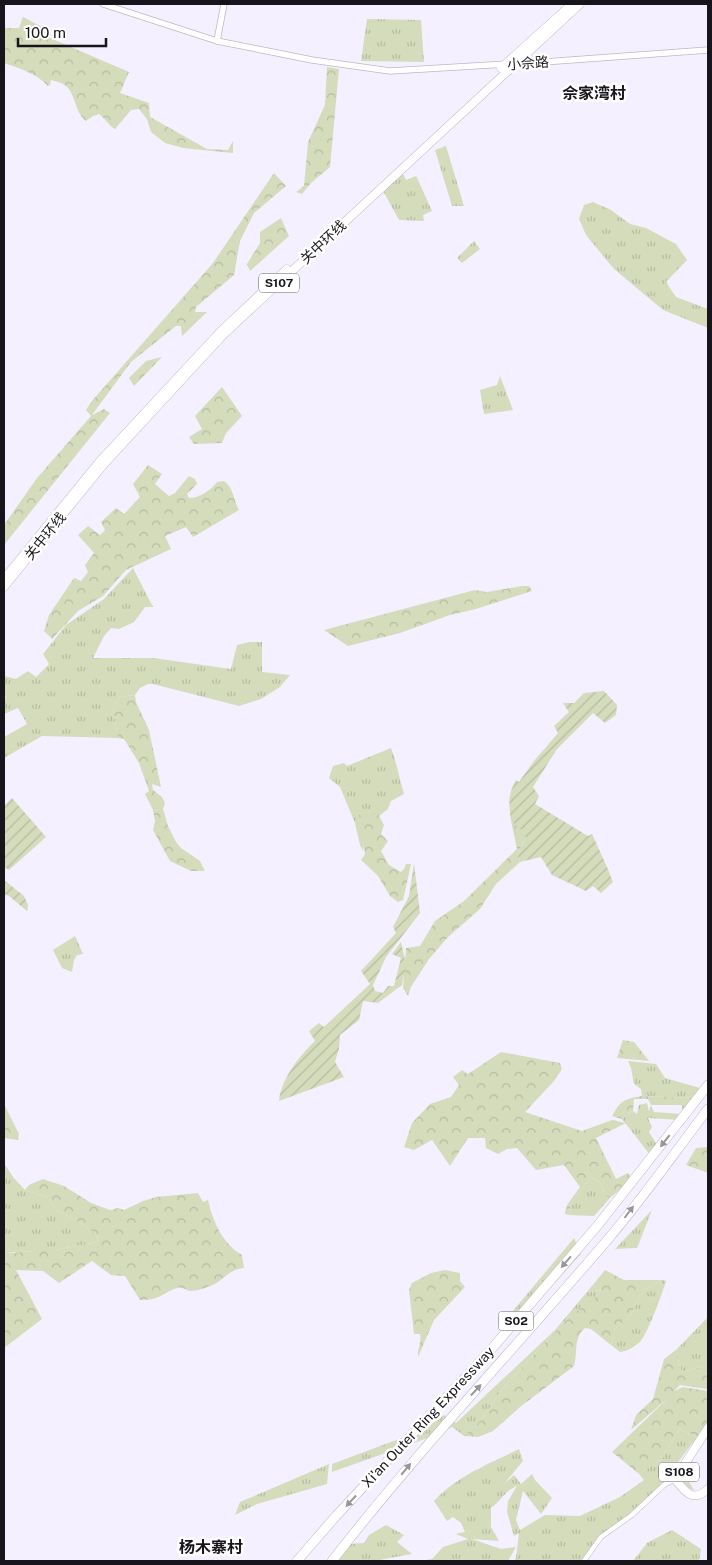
<svg xmlns="http://www.w3.org/2000/svg" width="712" height="1565" font-family="'Public Sans','Noto Sans SC',sans-serif">
<style>
.grass{fill:url(#grass-tufts)}
.forest{fill:url(#forest-crowns)}
.garden{fill:url(#garden-furrows)}
.lines{fill:none;stroke-linecap:round;stroke-linejoin:round}
.minor-casing{stroke:#beb7c9;stroke-width:5.5}
.tertiary-casing{stroke:#beb7c9;stroke-width:7}
.primary-casing{stroke:#beb7c9;stroke-width:9}
.trunk-casing{stroke:#beb7c9;stroke-width:9}
.motorway-casing{stroke:#beb7c9;stroke-width:10}
.minor{stroke:#fff;stroke-width:4.5}
.tertiary{stroke:#fff;stroke-width:5.5}
.primary{stroke:#fff;stroke-width:8}
.trunk{stroke:#fff;stroke-width:8}
.motorway{stroke:#fff;stroke-width:9}
.oneway{fill:#979698}
.labels{text-anchor:middle;dominant-baseline:central;stroke-width:5;stroke-linejoin:round;paint-order:stroke}
.shield{fill:#fff;stroke:#5d5b5f;stroke-width:1}
.shield-label{font-size:12px;font-weight:bold;fill:#17151b}
.street-label{font-size:14px;fill:#17151b;stroke:#fff}
.quarter-label{font-size:16px;font-weight:bold;fill:#17151b;stroke:#fff}
</style>
<defs>
<pattern id="grass-tufts" width="24" height="20" patternUnits="userSpaceOnUse" patternTransform="scale(1.25)"><rect width="24" height="20" fill="#d4dcbc"/><path d="M3 7l-1-3M5 7V3M7 7l1-3M15 17l-1-3M17 17v-4M19 17l1-3" fill="none" stroke="#b5bca1"/></pattern>
<pattern id="forest-crowns" width="20" height="18" patternUnits="userSpaceOnUse" patternTransform="scale(1.25)"><rect width="20" height="18" fill="#d4dcbc"/><path d="M2 6a3 3 0 1 1 6 0M12 15a3 3 0 1 1 6 0" fill="none" stroke="#b5bca1"/></pattern>
<pattern id="garden-furrows" width="10" height="10" patternUnits="userSpaceOnUse" patternTransform="scale(1.25)"><rect width="10" height="10" fill="#d4dcbc"/><path d="M-1 1l2-2M0 10L10 0M9 11l2-2" fill="none" stroke="#b5bca1"/></pattern>
</defs>
<rect width="100%" height="100%" fill="#f5f0ff"/>
<g class="grass">
<path d="M367,19l54,1 3,42 -63,-1z"/>
<path d="M446,146l18,60h-12l-17,-56z"/>
<path d="M403,174l3,6 10,-4 2,4 14,31 -9,4 1,6 -25,-1 -17,-31z"/>
<path d="M593,202l18,8 19,14 16,4 30,16 11,16 -21,22 10,15 32,12v19l-45,-18 -49,-41 -28,-34 -7,-16 5,-14z"/>
<path d="M474,241l6,8 -18,14 -5,-5z"/>
<path d="M500,376l13,34 -29,4 -4,-24 17,-5z"/>
<path d="M133,568l20,39h-8l-11,15 -15,7 -8,-1 -7,8 -11,22h60l78,11 6,-24 12,-3h13v30l28,3 -10,12 -19,12 -22,7 -86,-22h-5l-8,4 -5,7 -15,2 -7,12 5,29 -76,-2 -38,22v-21l23,-13 -9,-16 -14,6v-14l2,-3 -2,-3v-18l12,3 12,-8 8,6 13,-13 -6,-10 23,-29 38,-26z"/>
<path d="M391,748c6,15 8,30 13,46l-13,7 -3,8 -9,7 -5,-8 -10,36 -1,7 -3,-6 -5,-22 -15,-36 -11,-9 4,-12 11,-3 3,3z"/>
<path d="M75,936l8,18 -6,1 -3,5 -2,12 -10,-4 -9,-18z"/>
<path d="M628,1061l28,3 9,14 35,10 -8,10 -50,-2 -1,-7 -7,-5 -3,-16z"/>
<path d="M647,1103l2,8 2,-6 3,7 28,2 -3,6 -31,-2 4,9 -3,5 10,16 -8,8 -29,-37 5,-5 6,-3 4,3 2,-9z"/>
<path d="M4,1163l9,14 12,13 22,7 10,13 29,16 13,12 -1,4 -44,8 -50,3z"/>
<path d="M591,1177c9,4 13,9 13,18l6,3 -16,18 -25,-1 2,-12z"/>
<path d="M652,1210l-15,38 -22,1z"/>
<path d="M574,1238l7,16 -43,47 -18,11h-8z"/>
<path d="M663,1280l3,1c-3,11 -19,54 -26,61 -6,5 -12,9 -20,10l-9,-7 4,-16 15,-13 14,-26z"/>
<path d="M601,1290l-2,5 -6,6 -25,17 -66,71 -20,30 -18,17 -12,-9 -16,8 -104,37v-8l91,-34 21,-15 12,8 99,-93 32,-38z"/>
<path d="M708,1317v48l-26,7 -4,-12 -1,-11z"/>
<path d="M679,1429l18,8 -50,66 -47,35 -13,23h-73l2,-3 3,-25 -5,3 -7,-24 1,-11 9,-15c-13,5 -15,14 -26,22v19l8,14 -27,-2 29,10 15,-2 -8,14h-90l14,-2 11,-12 25,-8 -12,-5 9,-2 -4,-9 -8,-6 -6,4 -13,-20c22,-25 57,-38 85,-52l4,12 -19,23 10,-9 7,9 11,-10 3,6 17,18 -11,16 -18,-23 -7,29 4,10 25,-15 35,1 40,-19 24,-17 -5,-6 23,-15z"/>
<path d="M329,1464l-2,20 -70,20 -22,11 5,-13z"/>
<path d="M386,1525l18,10 -7,7 15,12 -38,7h-36l-3,-9 14,-8 15,-1 5,-8z"/>
<path d="M672,1530l29,19 -2,12h-66l14,-18z"/>
</g>
<g class="forest">
<path d="M23,17l21,11 6,10 79,34 -9,21 29,10 1,14 57,32 21,1 5,-9v12l-50,-5 -18,-5 -14,-11 -4,-13 -8,-10 -8,1 -16,19c-7,-4 -9,-10 -16,-15l-6,2 -7,5c-11,-8 -10,-26 -20,-35 -3,-3 -11,-5 -15,-6l-1,5 -2,1c-11,-12 -29,-18 -44,-23v-35h15z"/>
<path d="M327,67l12,2 -9,98 -19,16 -9,11 6,2 -12,-4 8,-6 4,-44 17,-37z"/>
<path d="M274,173l12,13 -32,27 -14,28 -6,34 -38,32 -1,5h12l-25,24 -1,-10h-5l-45,36 -39,53 12,-6 6,4 -106,132v-20l33,-47 54,-62 -5,-6 5,-8 122,-139z"/>
<path d="M281,218l8,18 -39,35 -3,-7 13,-21v-11z"/>
<path d="M162,357l-28,29 -5,-8 17,-17z"/>
<path d="M222,387l20,29 -16,17 -4,10 -28,1 -5,-7 13,-8 -7,-13z"/>
<path d="M148,465l14,9 -7,10 14,12 6,-3 14,-17 6,3 2,5 -10,10 2,4c11,0 22,-8 28,-16l7,-1c10,7 9,19 15,29l-46,27 -7,-10 -21,9 6,13 -45,21 -23,26 -25,15 -26,28 -8,-8 5,-16 25,-37 7,3 7,-9 -3,-7 9,-12 -16,-18 10,-9 12,9 5,-5 -4,-8 15,-14 8,6 16,-17 -7,-13z"/>
<path d="M522,586h7l3,5 -56,18 -26,6 -50,18 -52,13 -24,-16 151,-40 12,2z"/>
<path d="M135,695l1,7 13,28 12,57 -9,-3 1,6 9,7 3,6 -2,6 5,17 8,16 5,6 19,13 5,10h-14l-21,-10 -17,-31 2,-9 -2,-11 -8,-16 4,-3 -10,-28 -15,-24 -6,-1 -5,-29 7,-12z"/>
<path d="M375,808l9,17 -3,9 7,7 -7,10 8,14 12,7 3,-3 2,-5h5l-8,36 -5,2 -8,-6 -12,-20 -17,-16 4,-6 -6,-39z"/>
<path d="M511,821l13,10 2,6 -9,18 3,7 -24,22 -16,25 -32,28 -19,22 -18,28 -3,9 -5,-8 3,-40 14,-2 15,-25 29,-20 53,-52z"/>
<path d="M623,1040l11,2 15,19 -32,-3z"/>
<path d="M501,1052l59,11 2,6 -8,12 -29,31 57,19 30,-11 14,3 -30,15 20,41 12,-6 4,6 -22,19 -6,-3c0,-9 -4,-14 -13,-18l-20,26 -2,12 -4,-1 2,-9 13,-18 -16,-22 -28,5 -19,-22 -10,1 -9,5 -12,-6 -1,-10h-17l-18,28 -18,-26 -18,10 -10,-3 8,-24 18,-19 21,-7 8,-12 -6,-8 9,-7 6,4z"/>
<path d="M642,1096l50,2 -10,16v-9h-31l-3,-6h-14l-1,12 -6,3 -5,5 -10,-3c9,-16 12,-17 30,-20z"/>
<path d="M4,1104l15,30 -1,6 -14,-2z"/>
<path d="M708,1147v26l-22,-8 10,-17z"/>
<path d="M43,1179l21,7 27,17 19,7 8,-2 6,2 19,-9 13,-4 42,-4 5,9 5,-2c5,22 15,44 34,55l2,13c-16,1 -21,14 -34,18 -5,2 -14,5 -19,5 -5,0 -9,-5 -14,-3 -17,6 -16,12 -37,12l-15,-24 -14,-1 -19,-14 -33,22 -16,-12 -27,-1 26,49 -38,29v-95h9l29,-3h12l44,-8 1,-4 -13,-12 -29,-16 -10,-13 -22,-7 4,-5z"/>
<path d="M445,1270l15,3v8l5,6 -31,33 -16,37c-1,-9 4,-14 2,-23h-6l-5,-44 3,-7 19,-10z"/>
<path d="M605,1270l19,10h39l-19,10 -14,26 -15,13 -4,16 -20,-16 -6,-1c-12,10 -7,24 -11,38l-54,41 -27,24 -15,6 -14,-1 18,-17 20,-30 66,-71 31,-23 2,-5 -14,2z"/>
<path d="M677,1349l1,11 4,12 26,-7 -1,24 -27,-4 -6,6 9,-4 25,4v33l-11,13 -18,-8 -17,30 -23,15 -27,-22 56,-54 -37,32 5,-15 17,-16 11,-40z"/>
<path d="M688,1460l4,3 -6,14 8,13 -9,-3 -5,-9z"/>
</g>
<g class="garden">
<path d="M604,691l13,14 -1,10 -11,8 -12,-10 -36,36 -24,38 6,9 -4,8 53,32 4,-2 15,33 6,15 -12,11 -8,-7 -7,5 -34,-16 -11,-18 -21,5 -3,-7 9,-18 -3,-6 -12,-10c-2,-17 -4,-25 5,-41l3,2 15,-21 24,-28 -4,-7 15,-14 -6,-9h11l10,-10z"/>
<path d="M12,798l34,39 -37,33 -5,-3v-61z"/>
<path d="M414,863l6,50 -34,44 -13,28 2,6 8,2 5,-7h6l7,-28 -9,-4 9,-12 5,22 -4,21 -24,18 -15,-2 -4,19 -19,15 -1,14 -4,13 9,15 -65,24c2,-22 21,-46 36,-60l-6,-10 10,-8 5,4 46,-43 -9,-13 35,-38 -3,-6 16,-31z"/>
<path d="M4,880l20,16 4,9 -1,6 -18,-15 -5,-2z"/>
</g>
<g class="lines">
<g class="minor-casing">
<path id="minor" d="M584,1561l17,-24 31,-22 32,-30 11,-6"/>
</g>
<g class="tertiary-casing">
<g id="tertiary">
<path d="M103,4l114,37 95,19 78,11 117,-7"/>
<path d="M217,41l7,-37"/>
<path d="M516,64l192,-14"/>
</g>
</g>
<g class="primary-casing">
<path id="primary" d="M708,1428l-33,51c10,13 18,24 33,10"/>
</g>
<g class="trunk-casing">
<g id="trunk">
<path d="M501,68l71,-64"/>
<path d="M4,579l96,-118 121,-130 66,-62"/>
<path d="M4,587l100,-123 120,-130 356,-330"/>
</g>
</g>
<g class="motorway-casing">
<g id="motorway">
<path d="M297,1561l39,-45 153,-164 109,-127 110,-140"/>
<path d="M332,1561c87,-112 185,-215 277,-323 35,-41 66,-86 99,-129"/>
</g>
</g>
<use href="#minor" class="minor"/>
<use href="#tertiary" class="tertiary"/>
<use href="#primary" class="primary"/>
<use href="#trunk" class="trunk"/>
<use href="#motorway" class="motorway"/>
</g>
<defs><path id="oneway-solid" d="M-6-.8H1V-3.2L6.5 0L1 3.2V.8H-6Z" transform="scale(1.25)"/></defs>
<g class="oneway">
<use href="#oneway-solid" transform="translate(665 1141) rotate(128)"/>
<use href="#oneway-solid" transform="translate(629 1212) rotate(-53)"/>
<use href="#oneway-solid" transform="translate(566 1262) rotate(131)"/>
<use href="#oneway-solid" transform="translate(476 1390) rotate(-47)"/>
<use href="#oneway-solid" transform="translate(406 1469) rotate(-50)"/>
<use href="#oneway-solid" transform="translate(351 1501) rotate(133)"/>
</g>
<g class="labels">
<g class="shield">
<rect x="259" y="273.5" width="40" height="19" rx="4"/>
<rect x="498.5" y="1311.5" width="35" height="19" rx="4"/>
<rect x="659" y="1462.5" width="40" height="19" rx="4"/>
</g>
<g class="shield-label">
<text x="279" y="283">S107</text>
<text x="516" y="1321">S02</text>
<text x="679" y="1472">S108</text>
</g>
<g class="street-label">
<text transform="translate(528 63) rotate(-4)">小佘路</text>
<text transform="translate(323 242) rotate(-43)">关中环线</text>
<text transform="translate(45 536) rotate(-51)">关中环线</text>
<text transform="translate(428 1417) rotate(-47)">Xi'an Outer Ring Expressway</text>
</g>
<g class="quarter-label">
<text x="594" y="93">佘家湾村</text>
<text x="211" y="1547">杨木寨村</text>
</g>
</g>
<rect width="712" height="1565" fill="none" stroke="#17151b" stroke-width="10"/>
<path d="M18 38v8h88v-8" fill="none" stroke="#17151b" stroke-width="2.5"/>
<text x="25" y="38" font-size="15" fill="#17151b" stroke="#ffffff" stroke-width="4" paint-order="stroke">100 m</text>
</svg>
